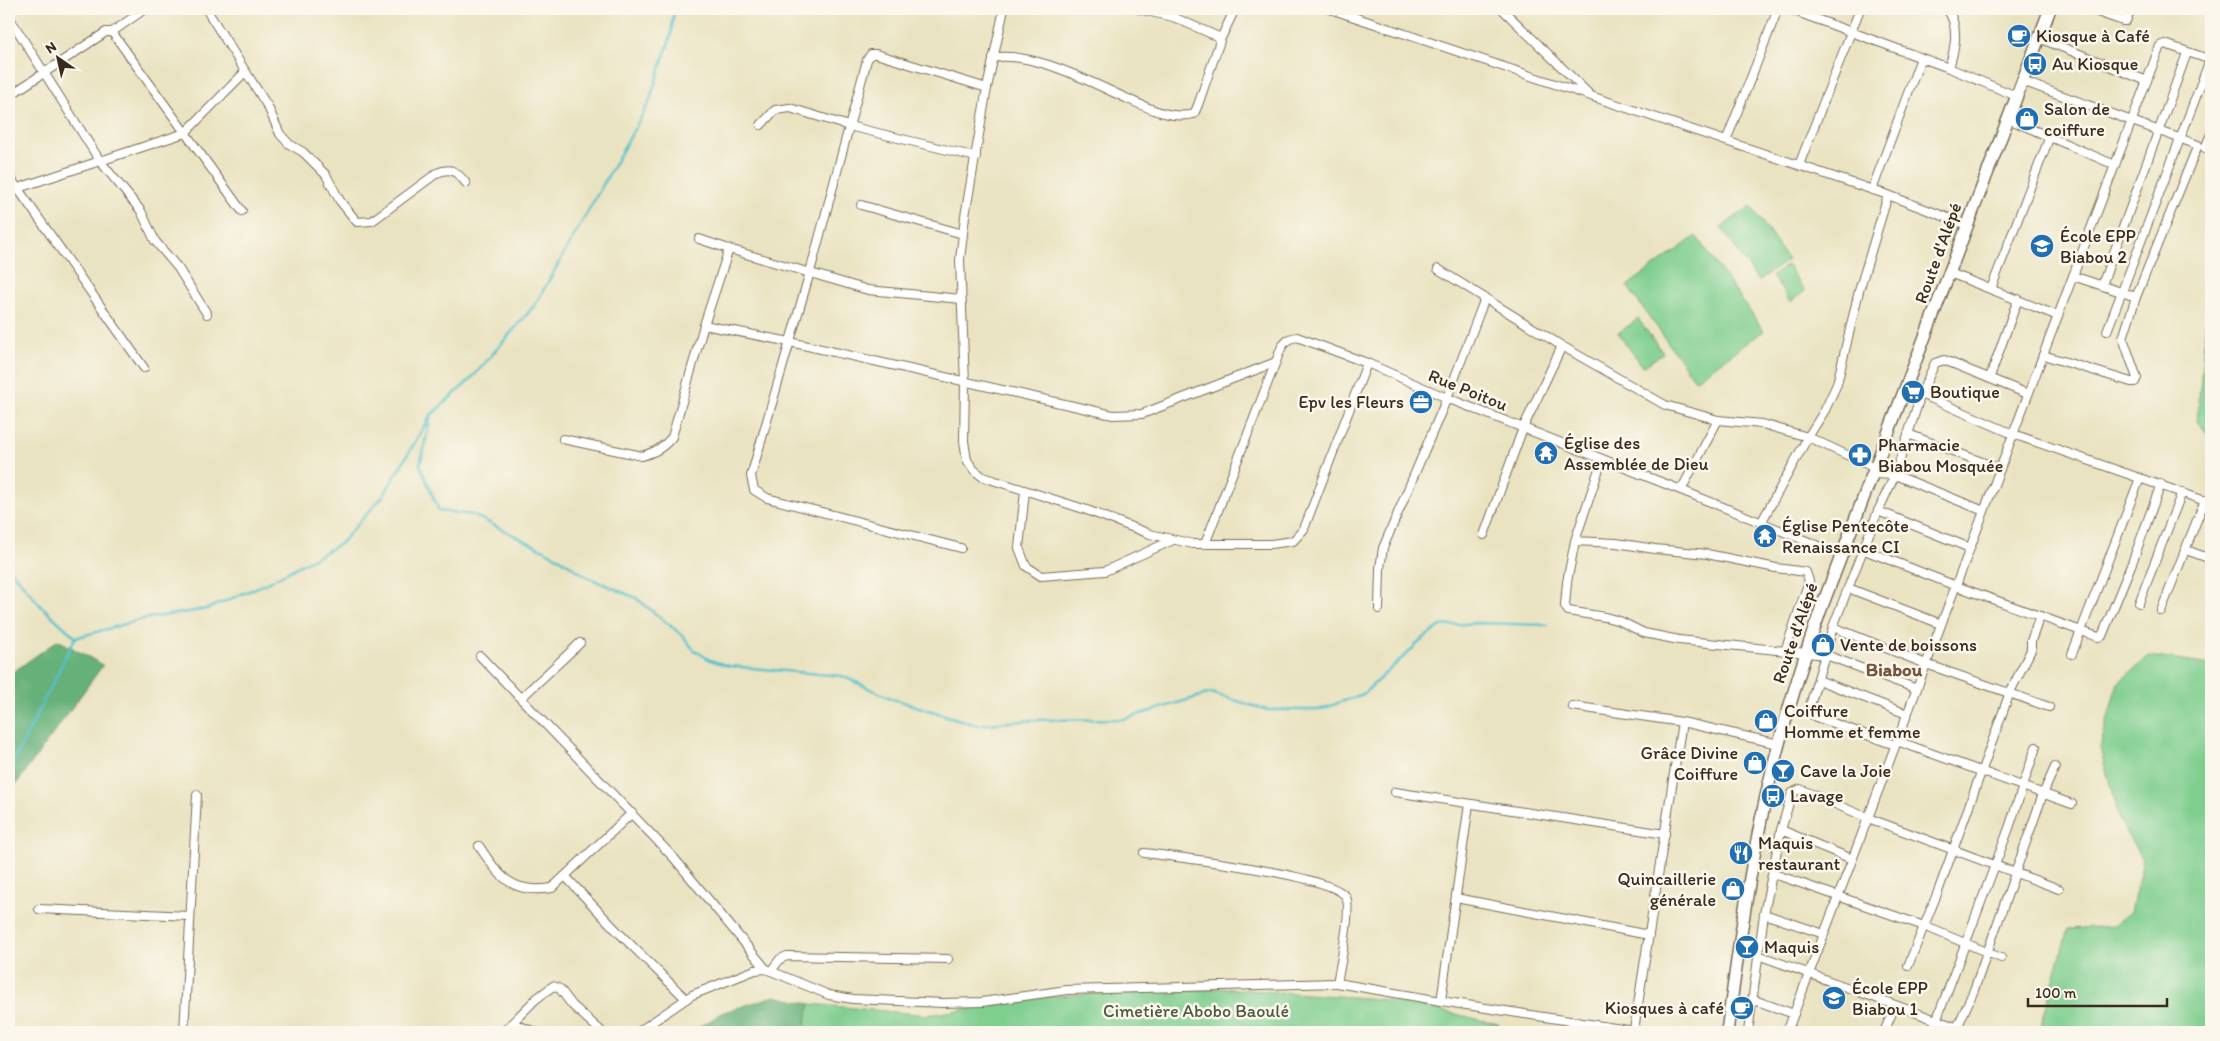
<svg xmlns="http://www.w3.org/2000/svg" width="2220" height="1041" font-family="Itim,sans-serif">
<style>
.green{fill:#7ece8e;stroke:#5c7c56}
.forest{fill:#66b179;stroke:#506e4c}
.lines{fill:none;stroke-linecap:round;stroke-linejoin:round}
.stream{stroke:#54c1cc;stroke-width:2.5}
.street-casing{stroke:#786b57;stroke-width:10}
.secondary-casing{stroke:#786b57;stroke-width:14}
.street{stroke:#fff;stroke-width:8}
.secondary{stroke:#fff;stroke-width:11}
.labels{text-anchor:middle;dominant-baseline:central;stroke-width:5;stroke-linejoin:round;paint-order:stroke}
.poi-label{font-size:18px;fill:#3b2a1e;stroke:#fbf7ec;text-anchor:start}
.street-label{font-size:18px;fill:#3b2a1e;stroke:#fbf7ec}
.park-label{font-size:18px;fill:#4f5b40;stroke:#fbf7ec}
.neighbourhood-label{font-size:19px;font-weight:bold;fill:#75553b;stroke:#fbf7ec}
</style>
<rect width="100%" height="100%" fill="#fbf7ec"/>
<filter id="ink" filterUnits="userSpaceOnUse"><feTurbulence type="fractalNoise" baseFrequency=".02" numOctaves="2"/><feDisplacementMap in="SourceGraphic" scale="10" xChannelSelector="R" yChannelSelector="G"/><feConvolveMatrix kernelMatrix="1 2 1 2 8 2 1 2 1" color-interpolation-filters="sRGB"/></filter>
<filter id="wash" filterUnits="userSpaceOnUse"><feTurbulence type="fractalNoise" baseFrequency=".0096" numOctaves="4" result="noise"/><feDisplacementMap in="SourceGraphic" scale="20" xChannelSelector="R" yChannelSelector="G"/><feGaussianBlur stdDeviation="1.12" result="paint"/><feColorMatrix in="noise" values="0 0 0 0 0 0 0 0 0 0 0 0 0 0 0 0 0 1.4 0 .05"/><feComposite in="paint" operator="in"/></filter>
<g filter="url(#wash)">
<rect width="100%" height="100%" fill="#eae3c1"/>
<g class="green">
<path d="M1751,206l37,54 -30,21 -37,-54z"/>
<path d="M1696,236l68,95 -69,49 -68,-94z"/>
<path d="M1787,265l18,26 -15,11 -18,-26z"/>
<path d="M2211,317v121l-14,-17 9,-99z"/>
<path d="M1638,319l25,34 -20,14 -25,-34z"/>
<path d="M2149,656l62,9v367h-172l29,-103 45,-3 18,-15 12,-50 -23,-40 -20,-73 17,-64z"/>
<path d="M1220,988l174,12 104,24 2,8h-697l7,-28 117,11 127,-19z"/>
</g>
<g class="forest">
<path d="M58,640l45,25 -94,129v-119z"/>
<path d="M775,996l35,8 -7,28h-112l33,-20z"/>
</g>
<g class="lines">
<g class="stream">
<path d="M431,415l-11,50 19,46 34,4 83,41 31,21 49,21 47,38 11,14 16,10 19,6 113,10 51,23 83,26 57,-5 91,-1 87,-26 56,17h52l44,-16 62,-57 16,-11 36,-3 71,2"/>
<path d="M9,568l31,37 35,32"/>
<path d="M9,771l66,-133 68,-19 64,-10 58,-25 75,-40 43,-48 48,-81 40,-36 64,-74 113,-200 23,-69 3,-27"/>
</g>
</g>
</g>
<g filter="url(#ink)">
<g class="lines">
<g class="street-casing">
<g id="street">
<path d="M206,9l62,98 12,27 9,10 14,8 23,23 14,26 17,21 15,-1 65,-48c14,-6 19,-2 29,10"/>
<path d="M1004,9l-17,79 -22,128 -5,44 5,123 -1,58 3,19 7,10 9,7 101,32 66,25 43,10h78l22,-3 11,-12 63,-166"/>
<path d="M1138,9l35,8 48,21"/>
<path d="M1330,9l558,186 79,30"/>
<path d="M1502,9l87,85"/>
<path d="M1789,9l160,59 67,28"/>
<path d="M1947,9c13,18 8,39 2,59"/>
<path d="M2089,9l34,12h3l5,-12"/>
<path d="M9,17l91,144 41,50 14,30 23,27 29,46"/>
<path d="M112,32l33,-23"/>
<path d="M2039,38l108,43"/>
<path d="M993,58c38,-8 99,25 135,41 20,9 44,21 66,15l4,-9 23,-67 14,-29"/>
<path d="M2022,81l176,64 -62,152 -63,-21"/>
<path d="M9,96l97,-64h6l130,179"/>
<path d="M2008,119l107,46"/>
<path d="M761,125l14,-15 15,-2 59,18 127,31"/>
<path d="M1726,141l52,-132"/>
<path d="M2205,148l6,-14"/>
<path d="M1799,165l61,-156"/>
<path d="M9,176l135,192"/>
<path d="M1872,190l49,-132"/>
<path d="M9,191l176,-58 60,-61"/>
<path d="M861,205l102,29"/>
<path d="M699,239l30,10 139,41 93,9"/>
<path d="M1438,269l124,77 103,59 53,15 44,4 46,13 67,31"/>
<path d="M1950,273l108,43"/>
<path d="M2102,285l85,-232"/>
<path d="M1991,289l59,-153"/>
<path d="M704,325l25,-76"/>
<path d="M2107,331l103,-271"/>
<path d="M2043,355l88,27h4l2,-4 -14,-40 13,-41"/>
<path d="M1990,377l28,-78"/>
<path d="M1921,394l92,40 198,69"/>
<path d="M1908,434l92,35"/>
<path d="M563,439l79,17c13,-4 21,-8 30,-19l32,-112 86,17 323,73 29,-1 134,-52"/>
<path d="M1602,460l-27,81 41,2 39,6 52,5 69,14 30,4 3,9 -24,70"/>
<path d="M1873,474l22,1 89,36"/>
<path d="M1681,490l37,-70"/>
<path d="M1025,491l-6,57 7,18 15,10 64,-5 68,-31"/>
<path d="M1878,511l92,37"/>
<path d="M1761,523l47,-86 17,-27 12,-26 22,-93 29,-96"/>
<path d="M1484,535l39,-107 39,-82"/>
<path d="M1575,541l-8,41 -2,24 3,5 37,6 15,4 24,12 35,7 147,15 91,34"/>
<path d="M1205,544l77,-198 7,-7 8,-2 70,26 80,35 234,92 160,65"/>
<path d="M961,548l-194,-50 -13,-8 -3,-14 59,-204 57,-212 4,-6h5l111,34"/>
<path d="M1862,549l94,37 142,51 4,-1 30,-73 29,-79"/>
<path d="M2186,550l25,9"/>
<path d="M1848,588l93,36"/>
<path d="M2139,603l43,-111"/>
<path d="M1379,609l1,-41 3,-20 64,-150 38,-100"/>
<path d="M2161,611l44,-111"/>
<path d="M1833,627l93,37 123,43"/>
<path d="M2072,654l68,-176"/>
<path d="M480,656l194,202 92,111"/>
<path d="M1818,680l89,34"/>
<path d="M521,698l59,-55"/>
<path d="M1572,706l110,16 97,22"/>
<path d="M1897,741l175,63"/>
<path d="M1895,745l-79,-28 -6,-4 -1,-4 24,-82 45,-116 17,-36 26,-81 14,-31 9,-3 84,34"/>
<path d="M1395,792l270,42"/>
<path d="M1781,830l71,29"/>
<path d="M479,846c20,30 33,49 73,42l80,-75"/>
<path d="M1144,853c32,4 189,22 202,44 6,11 -6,71 -9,86l104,18 200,31"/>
<path d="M1774,874l150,52 77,32"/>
<path d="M565,876l51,54 70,69"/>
<path d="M1456,898l193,37"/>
<path d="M39,909l150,7"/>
<path d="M1764,914l60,20"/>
<path d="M1758,955l211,77"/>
<path d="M1908,966l31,-77 71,-197 21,-42v-9l9,-25"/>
<path d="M771,971l9,-12 7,-3 161,3"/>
<path d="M1754,1000l40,14"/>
<path d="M1441,1001l28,-197"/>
<path d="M514,1024l21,8"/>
<path d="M1957,1028l17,-38 69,-196 12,-27"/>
<path d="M1634,1030l48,-308"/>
<path d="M184,1032l13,-237"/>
<path d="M503,1032l33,-33 17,-13 7,3 12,16 30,27"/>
<path d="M638,1032l54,-37 63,-25 11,-1 63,26 24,4 90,4 39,-1 85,-12 270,-7"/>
<path d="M1748,1032l16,-118 17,-84 11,-37 8,-4 68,29 191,71"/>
<path d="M1787,1032l373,-986 5,-2 46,16"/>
<path d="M1884,1032l11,-26"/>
<path d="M1932,1032l77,-204 27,-81"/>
</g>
</g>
<g class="secondary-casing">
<path id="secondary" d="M1727,1032c11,-80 22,-161 40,-240 14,-62 33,-123 54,-183l229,-600"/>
</g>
<use href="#street" class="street"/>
<use href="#secondary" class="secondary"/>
</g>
</g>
<defs>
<g id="cafe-disc" transform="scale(1.25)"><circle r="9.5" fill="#1f6fb2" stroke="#fbf7ec"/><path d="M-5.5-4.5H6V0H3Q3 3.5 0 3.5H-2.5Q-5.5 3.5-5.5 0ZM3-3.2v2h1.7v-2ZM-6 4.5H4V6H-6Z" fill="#fff"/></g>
<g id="bus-disc" transform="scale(1.25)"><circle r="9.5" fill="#1f6fb2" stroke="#fbf7ec"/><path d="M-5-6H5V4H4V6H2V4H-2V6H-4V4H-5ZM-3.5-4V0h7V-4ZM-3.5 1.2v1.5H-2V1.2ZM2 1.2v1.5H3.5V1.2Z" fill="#fff"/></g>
<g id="shop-disc" transform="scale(1.25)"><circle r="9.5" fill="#1f6fb2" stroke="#fbf7ec"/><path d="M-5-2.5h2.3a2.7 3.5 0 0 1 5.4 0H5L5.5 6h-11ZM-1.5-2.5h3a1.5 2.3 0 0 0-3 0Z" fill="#fff"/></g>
<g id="school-disc" transform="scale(1.25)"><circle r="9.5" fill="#1f6fb2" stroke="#fbf7ec"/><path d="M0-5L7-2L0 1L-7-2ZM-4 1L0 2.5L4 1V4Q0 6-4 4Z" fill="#fff"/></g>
<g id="supermarket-disc" transform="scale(1.25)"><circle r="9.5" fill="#1f6fb2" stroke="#fbf7ec"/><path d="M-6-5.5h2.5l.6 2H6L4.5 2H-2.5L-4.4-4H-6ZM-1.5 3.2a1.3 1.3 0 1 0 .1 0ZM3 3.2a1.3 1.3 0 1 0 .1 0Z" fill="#fff"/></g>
<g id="office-disc" transform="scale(1.25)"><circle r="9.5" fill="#1f6fb2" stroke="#fbf7ec"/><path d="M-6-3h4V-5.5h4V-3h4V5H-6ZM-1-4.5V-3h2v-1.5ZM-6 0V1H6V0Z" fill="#fff"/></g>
<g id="temple-disc" transform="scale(1.25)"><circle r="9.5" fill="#1f6fb2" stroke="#fbf7ec"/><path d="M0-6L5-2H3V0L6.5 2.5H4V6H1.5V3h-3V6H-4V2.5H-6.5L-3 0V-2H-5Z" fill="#fff"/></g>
<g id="pharmacy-disc" transform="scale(1.25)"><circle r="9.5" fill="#1f6fb2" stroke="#fbf7ec"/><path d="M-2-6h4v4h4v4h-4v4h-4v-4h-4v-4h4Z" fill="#fff"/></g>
<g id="bar-disc" transform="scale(1.25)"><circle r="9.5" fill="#1f6fb2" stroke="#fbf7ec"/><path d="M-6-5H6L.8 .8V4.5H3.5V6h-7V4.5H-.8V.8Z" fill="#fff"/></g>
<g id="restaurant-disc" transform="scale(1.25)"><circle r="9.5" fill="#1f6fb2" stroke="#fbf7ec"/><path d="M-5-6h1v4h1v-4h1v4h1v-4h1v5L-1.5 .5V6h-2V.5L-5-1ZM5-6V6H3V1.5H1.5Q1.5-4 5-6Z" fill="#fff"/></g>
</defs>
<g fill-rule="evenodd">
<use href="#cafe-disc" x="2019" y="36"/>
<use href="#bus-disc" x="2035" y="64"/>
<use href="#shop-disc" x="2027" y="119"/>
<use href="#school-disc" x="2042" y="246"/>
<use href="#supermarket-disc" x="1913" y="392"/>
<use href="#office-disc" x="1421" y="402"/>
<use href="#temple-disc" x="1546" y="453"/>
<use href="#pharmacy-disc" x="1860" y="455"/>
<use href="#temple-disc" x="1765" y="536"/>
<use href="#shop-disc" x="1823" y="645"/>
<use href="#shop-disc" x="1766" y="721"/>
<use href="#shop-disc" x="1755" y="763"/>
<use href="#bar-disc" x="1783" y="771"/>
<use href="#bus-disc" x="1773" y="796"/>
<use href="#restaurant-disc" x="1741" y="853"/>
<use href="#shop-disc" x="1733" y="889"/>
<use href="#bar-disc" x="1747" y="947"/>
<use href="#school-disc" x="1834" y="998"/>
<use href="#cafe-disc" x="1742" y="1008"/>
</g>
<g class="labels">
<g class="poi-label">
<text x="2036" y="36">Kiosque à Café</text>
<text x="2052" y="64">Au Kiosque</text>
<text x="2044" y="109">Salon de<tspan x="2044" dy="21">coiffure</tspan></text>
<text x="2060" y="236">École EPP<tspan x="2060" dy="21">Biabou 2</tspan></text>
<text x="1930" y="392">Boutique</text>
<text x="1404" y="402" text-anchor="end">Epv les Fleurs</text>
<text x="1564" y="443">Église des<tspan x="1564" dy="21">Assemblée de Dieu</tspan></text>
<text x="1878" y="445">Pharmacie<tspan x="1878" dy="21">Biabou Mosquée</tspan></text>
<text x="1782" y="526">Église Pentecôte<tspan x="1782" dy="21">Renaissance CI</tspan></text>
<text x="1840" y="645">Vente de boissons</text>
<text x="1784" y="711">Coiffure<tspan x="1784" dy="21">Homme et femme</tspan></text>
<text x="1738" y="753" text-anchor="end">Grâce Divine<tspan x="1738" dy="21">Coiffure</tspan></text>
<text x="1800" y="771">Cave la Joie</text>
<text x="1790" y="796">Lavage</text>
<text x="1758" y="843">Maquis<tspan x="1758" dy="21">restaurant</tspan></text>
<text x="1716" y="879" text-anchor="end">Quincaillerie<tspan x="1716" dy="21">générale</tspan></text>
<text x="1764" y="947">Maquis</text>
<text x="1852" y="988">École EPP<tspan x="1852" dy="21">Biabou 1</tspan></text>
<text x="1724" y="1008" text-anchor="end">Kiosques à café</text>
</g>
<g class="street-label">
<text transform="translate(1938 253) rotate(-70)">Route d'Alépé</text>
<text transform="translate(1468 390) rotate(22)">Rue Poitou</text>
<text transform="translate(1795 633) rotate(-71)">Route d'Alépé</text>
</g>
<g class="park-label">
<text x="1196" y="1011">Cimetière Abobo Baoulé</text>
</g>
<g class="neighbourhood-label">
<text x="1894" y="669">Biabou</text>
</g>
</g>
<rect width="2220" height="1041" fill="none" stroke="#fbf7ec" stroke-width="30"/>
<g transform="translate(58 58) rotate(326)" stroke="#fbf7ec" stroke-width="4" paint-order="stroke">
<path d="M0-4L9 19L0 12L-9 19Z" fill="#3b2a1e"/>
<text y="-8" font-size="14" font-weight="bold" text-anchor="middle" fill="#3b2a1e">N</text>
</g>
<path d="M2028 998v8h139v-8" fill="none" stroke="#3b2a1e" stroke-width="2.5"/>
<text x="2035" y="998" font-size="15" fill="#3b2a1e" stroke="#fbf7ec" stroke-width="4" paint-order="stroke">100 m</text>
</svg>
